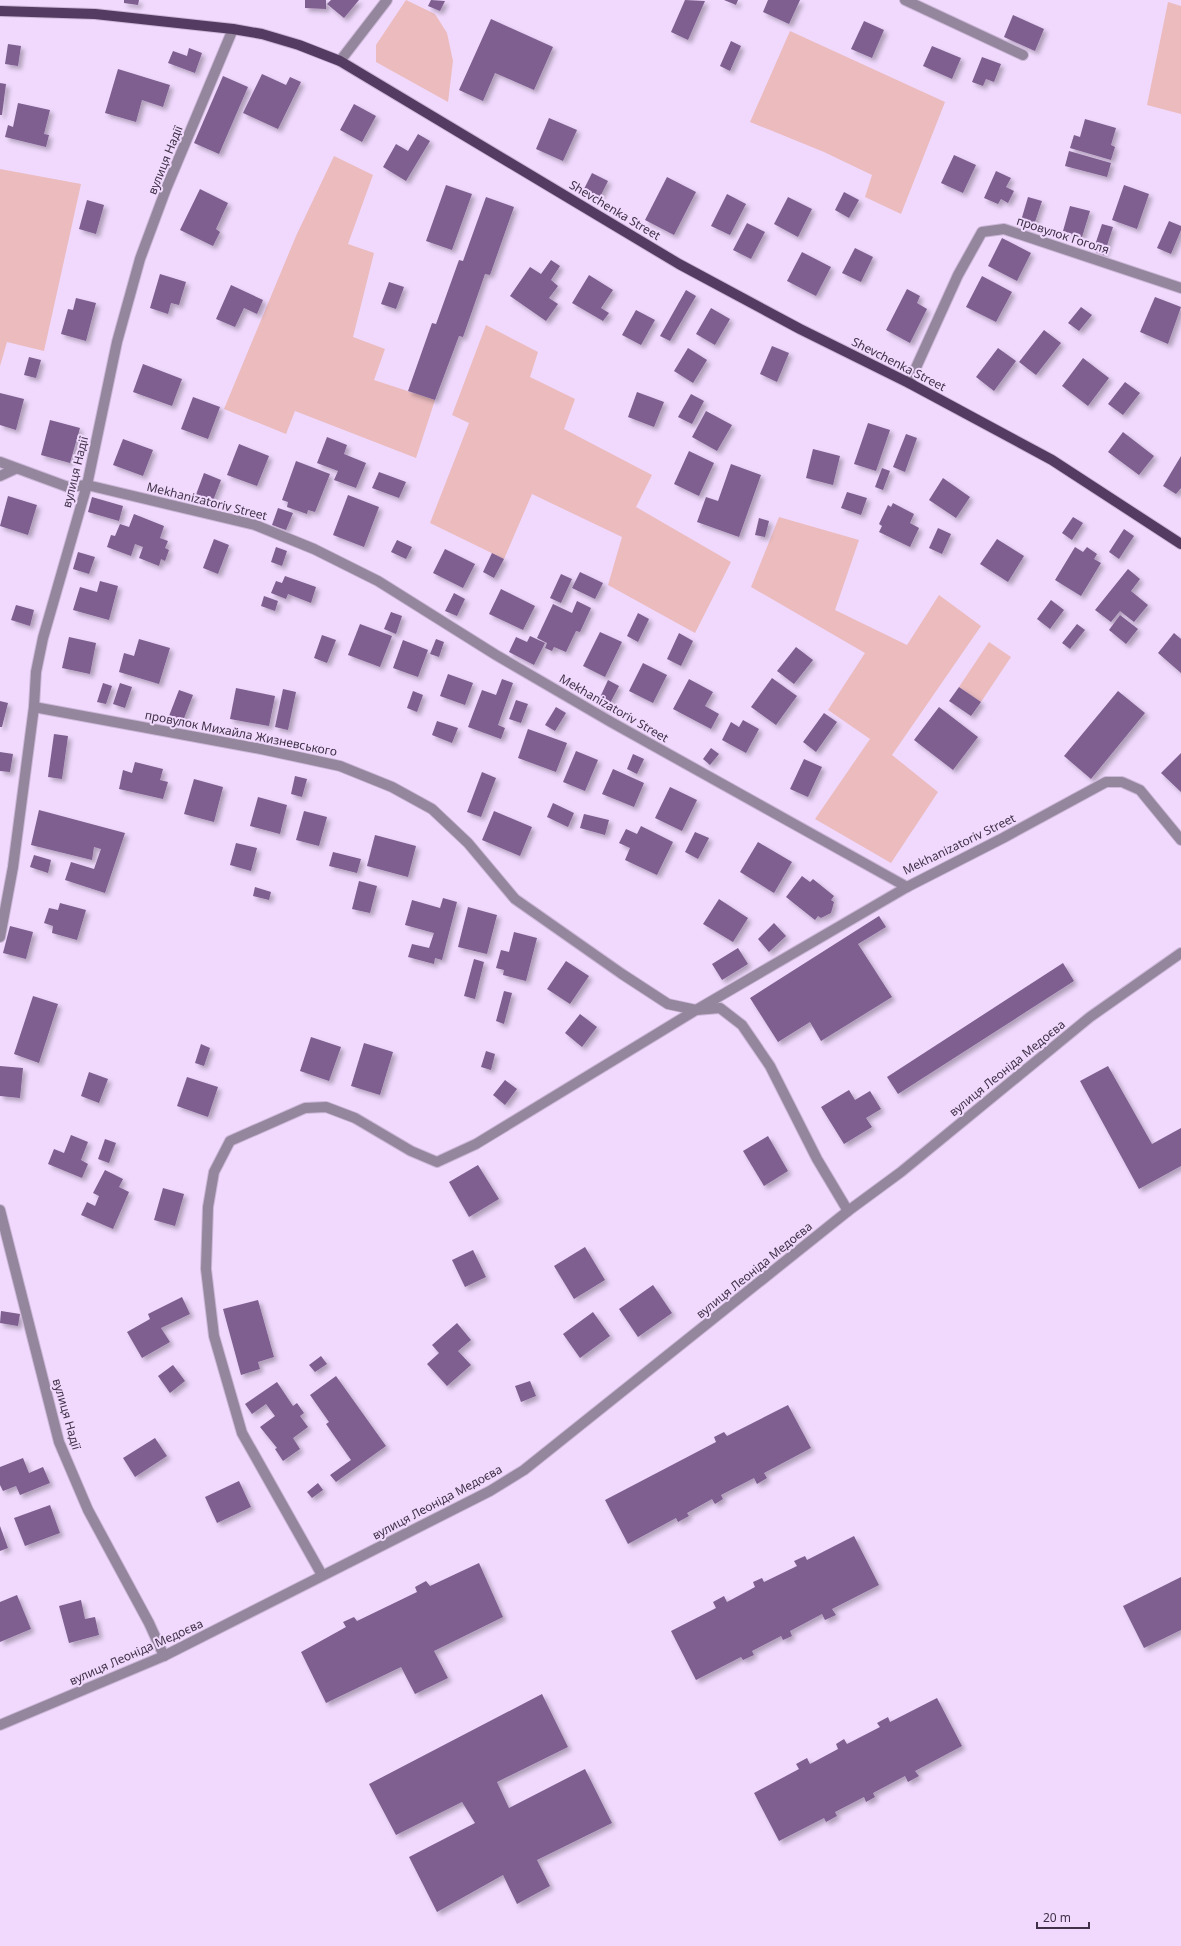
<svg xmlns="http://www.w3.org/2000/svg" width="1181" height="1946" font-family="'Noto Sans',sans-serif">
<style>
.green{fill:#ebbbbe}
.building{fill:#7e5f8f;filter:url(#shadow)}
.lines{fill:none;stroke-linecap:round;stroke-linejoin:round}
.minor-casing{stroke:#cdb7d9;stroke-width:12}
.major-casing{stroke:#cdb7d9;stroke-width:12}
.minor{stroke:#94869c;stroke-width:10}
.major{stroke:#543b61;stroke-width:10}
.labels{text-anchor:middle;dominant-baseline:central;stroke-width:4;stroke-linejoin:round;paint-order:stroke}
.street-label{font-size:12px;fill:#403148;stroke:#f0d9fd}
</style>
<defs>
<filter id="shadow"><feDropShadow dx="3.5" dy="3.5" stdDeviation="2" flood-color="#0004"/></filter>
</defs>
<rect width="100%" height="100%" fill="#f0d9fd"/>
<g class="green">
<path d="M406,0l29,14 12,19 6,28 -5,41 -72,-40v-17z"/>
<path d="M1168,2l13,4v108l-34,-9z"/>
<path d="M790,31l155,71 -44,112 -36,-17 7,-22 -48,-23 -74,-30z"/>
<path d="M334,156l39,19 -25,69 26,9 -21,84 32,12 -11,31 61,20 -19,58 -121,-47 -9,23 -62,-25 72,-173z"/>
<path d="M0,169l81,15 -37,167 -37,-9 -7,24z"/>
<path d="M486,325l52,27 -8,25 45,22 -11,30 88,46 -16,32 95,55 -36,71 -87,-48 14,-48 -90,-43 -28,65 -74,-36 39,-100 -17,-8z"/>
<path d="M779,517l80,23 -24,70 72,35 32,-50 42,31 -89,129 46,37 -47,71 -76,-44 55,-80 -42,-29 37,-57 -114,-66z"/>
<path d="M989,642l22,15 -30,45 -22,-15z"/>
</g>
<g class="building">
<path d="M124,0h15l-1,5 -14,-2z"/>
<path d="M305,0h21v9l-21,-1z"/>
<path d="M331,0h28l-15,18 -17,-14z"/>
<path d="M431,0l14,1 -5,10 -12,-5z"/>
<path d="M685,0l20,1 -17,39 -17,-8z"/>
<path d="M724,0h14l-2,5z"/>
<path d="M768,0h32l-11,24 -26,-12z"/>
<path d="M1013,15l31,14 -9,22 -31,-14z"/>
<path d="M491,19l62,28 -19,43 -39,-17 -12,28 -24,-11z"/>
<path d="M864,21l20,9 -12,28 -21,-9z"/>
<path d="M731,41l10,5 -11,25 -10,-5z"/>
<path d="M8,44l13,2 -3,20 -13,-2z"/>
<path d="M932,46l29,12 -9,21 -29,-13z"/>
<path d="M189,48l13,5 -7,20 -27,-10 5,-12 14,5z"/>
<path d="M982,57l19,7 -7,18 -8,-3 -3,7 -11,-4z"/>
<path d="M118,69l52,16 -7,22 -21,-7 -6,22 -31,-9z"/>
<path d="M262,74l24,11 4,-8 11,5 -23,47 -35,-16z"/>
<path d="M223,76l25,11 -29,67 -25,-11z"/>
<path d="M0,83l6,1 -4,31h-2z"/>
<path d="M18,103l32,7 -6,24 5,1 -3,12 -41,-10 3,-12 5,2z"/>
<path d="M354,104l22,12 -14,26 -22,-12z"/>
<path d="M549,118l28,12 -14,31 -27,-12z"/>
<path d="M1085,119l31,9 -5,17 4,2 -4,13 -41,-12 4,-13 6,2z"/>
<path d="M418,134l12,7 -24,40 -23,-14 13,-23 12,7z"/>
<path d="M1069,151l42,12 -4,14 -42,-11z"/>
<path d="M954,155l22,10 -13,28 -22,-10z"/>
<path d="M996,171l15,7 -5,9 8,4 -6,12 -7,-4 -3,5 -14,-6z"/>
<path d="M592,173l16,8 -8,16 -16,-8z"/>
<path d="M667,177l29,15 -22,43 -29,-15z"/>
<path d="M446,185l26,9 -20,56 -26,-9z"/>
<path d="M1124,185l25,9 -12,35 -25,-9z"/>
<path d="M200,189l28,14 -12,26 4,3 -7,14 -33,-16z"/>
<path d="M844,192l15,8 -10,18 -14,-8z"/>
<path d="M727,194l19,10 -16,31 -19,-9z"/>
<path d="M486,197l28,10 -24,68 -5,-1 -22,63 -4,-1 -24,64 -27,-9 24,-68 4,1 23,-64 4,1z"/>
<path d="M788,197l24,12 -14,28 -24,-13z"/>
<path d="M1028,197l14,4 -9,27 -13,-4z"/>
<path d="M87,200l17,5 -8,29 -17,-5z"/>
<path d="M1070,206l20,5 -8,26 -19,-6z"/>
<path d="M1169,221l12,5v4l-10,24 -14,-6z"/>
<path d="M747,223l18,9 -14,27 -18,-9z"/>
<path d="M1102,224l11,3 -9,28 -11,-4z"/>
<path d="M1002,238l29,15 -14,28 -29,-15z"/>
<path d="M855,248l18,9 -12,25 -19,-9z"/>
<path d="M802,252l29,15 -15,29 -29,-15z"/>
<path d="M551,260l9,6 -9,14 7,6 -9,12 9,6 -12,17 -36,-25 20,-29 11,7z"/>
<path d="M160,274l26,8 -7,23 -8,-2 -3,11 -18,-6z"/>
<path d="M589,275l24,15 -12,18 8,5 -6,8 -31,-18z"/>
<path d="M982,276l30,16 -16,30 -30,-15z"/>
<path d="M389,282l15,5 -8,22 -15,-5z"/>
<path d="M231,285l32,15 -6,14 -13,-6 -9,19 -19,-8z"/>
<path d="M907,289l13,7 -3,7 10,6 -17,34 -24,-13z"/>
<path d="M686,290l10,6 -26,45 -10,-5z"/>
<path d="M1155,297l26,10 -13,37 -28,-12z"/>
<path d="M76,298l20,5 -10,38 -25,-7 7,-25 5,1z"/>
<path d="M1081,307l11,8 -13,16 -11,-8z"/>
<path d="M711,308l19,11 -15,26 -19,-11z"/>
<path d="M636,310l19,10 -14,25 -19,-10z"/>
<path d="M1044,330l17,13 -25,32 -17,-13z"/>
<path d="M772,346l17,7 -12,29 -17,-8z"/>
<path d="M688,348l19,12 -14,23 -19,-12z"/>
<path d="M998,348l18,13 -22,30 -18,-14z"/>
<path d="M29,357l12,3 -5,18 -12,-3z"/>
<path d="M1083,358l26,20 -21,28 -26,-20z"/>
<path d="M143,364l39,15 -10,27 -39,-14z"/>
<path d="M1125,382l15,11 -17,22 -15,-11z"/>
<path d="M637,392l27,10 -10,25 -26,-10z"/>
<path d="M0,393l24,6 -8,31 -16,-5z"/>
<path d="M691,394l13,7 -12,23 -14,-7z"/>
<path d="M193,397l27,10 -12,32 -27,-10z"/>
<path d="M706,411l26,14 -15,26 -25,-14z"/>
<path d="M50,420l30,8 -10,35 -29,-8z"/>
<path d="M868,423l22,7 -14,41 -22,-7z"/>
<path d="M1123,432l31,24 -15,19 -31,-23z"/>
<path d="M906,434l11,4 -12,34 -12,-5z"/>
<path d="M327,437l20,8 -3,9 22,9 -10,25 -22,-8 4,-9 -21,-8z"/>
<path d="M123,439l30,11 -10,26 -30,-11z"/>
<path d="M239,444l30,12 -12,30 -30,-11z"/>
<path d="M813,449l27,7 -7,29 -27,-7z"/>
<path d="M689,451l25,12 -15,33 -25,-12z"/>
<path d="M1181,456v32l-5,6 -13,-8z"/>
<path d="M296,461l34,13 -15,38 -7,-2 -1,4 -20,-7 1,-5 -6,-2z"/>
<path d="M731,464l30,11 -22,62 -42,-15 9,-25 12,4z"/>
<path d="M882,468l8,3 -7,19 -8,-3z"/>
<path d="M379,472l27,10 -7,16 -27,-10z"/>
<path d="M204,473l17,7 -10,26 -17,-6z"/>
<path d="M943,478l27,19 -14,21 -27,-18z"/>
<path d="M847,492l20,6 -6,17 -20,-7z"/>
<path d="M348,495l31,12 -15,40 -31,-12z"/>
<path d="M8,496l29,9 -9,30 -28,-9z"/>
<path d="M92,497l31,9 -4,15 -31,-9z"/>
<path d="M893,503l21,11 -4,9 9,5 -9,19 -31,-15 3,-6 -3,-2 9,-19 3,2z"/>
<path d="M278,508l15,5 -7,17 -14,-5z"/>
<path d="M134,514l30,12 -4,12 8,3 -3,7 4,2 -4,11 -4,-2 -2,7 -20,-8 4,-11 -8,-3 -4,12 -24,-9 4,-12 4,1 5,-12 9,3z"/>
<path d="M1073,517l10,6 -11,17 -10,-7z"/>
<path d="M759,518l10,3 -4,16 -10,-2z"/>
<path d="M938,528l13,6 -9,20 -13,-6z"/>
<path d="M1124,529l10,7 -15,23 -10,-7z"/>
<path d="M214,539l15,6 -11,29 -15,-6z"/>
<path d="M997,539l27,17 -16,26 -28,-18z"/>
<path d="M397,540l15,7 -6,12 -15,-7z"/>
<path d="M276,547l11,4 -5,15 -11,-4z"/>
<path d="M1075,547l8,5 4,-5 10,7 -3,5 7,4 -20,33 -26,-16z"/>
<path d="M445,549l30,15 -12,24 -30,-15z"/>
<path d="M78,552l17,5 -6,17 -16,-5z"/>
<path d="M492,553l12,6 -10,19 -11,-6z"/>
<path d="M1128,569l12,10 -9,12 17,14 -14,17 -14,-11 -9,11 -16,-12z"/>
<path d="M580,572l23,11 -8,16 -23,-11z"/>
<path d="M561,574l11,5 -11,24 -11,-5z"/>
<path d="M285,576l31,11 -5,16 -23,-9 -2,5 -15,-6 5,-12 6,2z"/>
<path d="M100,581l18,5 -9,34 -36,-10 7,-23 17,5z"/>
<path d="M501,589l34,17 -12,24 -34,-16z"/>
<path d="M454,593l11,6 -8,17 -12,-5z"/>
<path d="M264,596l14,5 -3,10 -14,-5z"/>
<path d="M1051,600l13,10 -14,19 -13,-10z"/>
<path d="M577,601l14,7 -11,24 -4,-1 -10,21 -12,-5 -2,4 -7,-3 2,-5 -10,-5 16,-34 19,9z"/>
<path d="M16,605l18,5 -4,16 -19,-6z"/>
<path d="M391,612l11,4 -6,18 -12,-5z"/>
<path d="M638,613l11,6 -11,23 -11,-6z"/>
<path d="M1120,615l18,14 -12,15 -17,-14z"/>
<path d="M360,624l32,12 -12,31 -32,-12z"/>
<path d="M1077,624l8,6 -15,19 -8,-6z"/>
<path d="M600,632l22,10 -17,35 -22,-11z"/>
<path d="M679,633l14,8 -12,25 -14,-7z"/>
<path d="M1174,633l7,6v34l-23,-20z"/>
<path d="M322,635l14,5 -9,23 -13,-5z"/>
<path d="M530,636l15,7 -11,22 -25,-13 7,-15 11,5z"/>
<path d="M69,637l27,6 -6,31 -28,-6z"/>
<path d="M139,639l31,9 -11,36 -40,-12 5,-19 10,3z"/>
<path d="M436,639l8,3 -5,15 -9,-3z"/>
<path d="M403,640l25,10 -10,27 -25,-9z"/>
<path d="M796,647l17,13 -19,24 -17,-13z"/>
<path d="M643,663l24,12 -14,28 -24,-12z"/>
<path d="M448,674l25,9 -8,22 -25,-9z"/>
<path d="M772,678l25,18 -21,29 -25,-18z"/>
<path d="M502,679l11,4 -15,42 7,3 -4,11 -33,-12 14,-37 14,5z"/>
<path d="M689,679l24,13 -8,14 14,8 -8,15 -38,-20z"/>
<path d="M608,680l11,6 -12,23 -10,-5z"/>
<path d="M103,683l9,3 -6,18 -9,-2z"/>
<path d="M120,683l12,4 -7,21 -12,-4z"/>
<path d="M959,687l22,15 -10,14 -22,-15z"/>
<path d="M236,688l39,8 -6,30 -39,-7z"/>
<path d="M283,689l13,3 -8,38 -13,-3z"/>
<path d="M179,690l14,5 -10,26 -14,-5z"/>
<path d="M413,691l10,4 -6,17 -10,-4z"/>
<path d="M1118,691l27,22 -54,66 -27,-23z"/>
<path d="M516,700l12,4 -7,19 -12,-4z"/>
<path d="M0,701l8,2 -6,24h-2z"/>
<path d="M556,707l10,6 -11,18 -10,-6z"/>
<path d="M939,707l39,30 -25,33 -39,-30z"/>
<path d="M824,713l13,9 -21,30 -13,-10z"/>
<path d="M743,720l16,9 -13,24 -24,-13 9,-18 8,5z"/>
<path d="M437,721l21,7 -6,15 -20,-8z"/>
<path d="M528,729l39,14 -11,29 -38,-14z"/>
<path d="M54,734l14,2 -6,43 -14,-2z"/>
<path d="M711,748l8,6 -9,11 -7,-6z"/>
<path d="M576,751l22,9 -13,31 -22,-9z"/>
<path d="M0,752l13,2 -3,18 -10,-1z"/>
<path d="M1181,753v39l-20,-19z"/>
<path d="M633,754l11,5 -7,15 -10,-5z"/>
<path d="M804,759l18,8 -14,30 -18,-8z"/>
<path d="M135,762l28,7 -3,11 8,2 -5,17 -44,-10 4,-19 9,3z"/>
<path d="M613,769l31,14 -10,24 -32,-13z"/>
<path d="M482,772l14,6 -15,39 -14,-5z"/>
<path d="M295,776l12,3 -5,18 -11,-3z"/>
<path d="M194,779l29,8 -9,35 -30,-8z"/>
<path d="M670,787l27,13 -15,31 -27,-13z"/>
<path d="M258,797l29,8 -7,29 -30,-8z"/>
<path d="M553,803l21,10 -6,14 -21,-10z"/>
<path d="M39,810l86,23 -20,60 -40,-13 6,-18 23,7 7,-20 -7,-2 -2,13 -61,-15z"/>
<path d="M304,811l23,6 -8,29 -23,-6z"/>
<path d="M494,811l38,16 -12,29 -38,-16z"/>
<path d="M584,814l25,6 -4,15 -25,-7z"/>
<path d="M641,826l32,16 -16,33 -32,-15 5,-12 -11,-5 7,-14 11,5z"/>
<path d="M695,832l14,6 -11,21 -13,-7z"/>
<path d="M375,835l41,11 -8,31 -41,-11z"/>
<path d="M758,842l34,20 -18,31 -34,-21z"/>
<path d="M236,843l21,5 -6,23 -21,-6z"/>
<path d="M333,852l28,7 -4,14 -28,-7z"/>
<path d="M34,855l17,5 -3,13 -18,-6z"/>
<path d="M802,876l8,6 3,-3 21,17 -3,4 3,2 -3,11 -10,5 -3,-2 -3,4 -29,-23z"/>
<path d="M359,881l18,5 -7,27 -18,-4z"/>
<path d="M255,887l16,5 -2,8 -16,-4z"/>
<path d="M443,898l14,4 -15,58 -7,-2 -1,6 -26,-7 4,-13 17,4 5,-15 -29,-8 7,-25 28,8z"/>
<path d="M719,899l29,19 -15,24 -30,-18z"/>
<path d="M60,903l26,7 -9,30 -25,-7 1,-7 -9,-3 5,-15 9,2z"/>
<path d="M468,907l29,8 -10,39 -29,-7z"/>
<path d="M879,916l7,11 -28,17 34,53 -71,44 -11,-19 -32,20 -28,-44z"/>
<path d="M774,923l12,13 -17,16 -11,-13z"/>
<path d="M10,926l23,6 -7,27 -23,-6z"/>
<path d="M514,932l23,6 -11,43 -23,-6 1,-5 -8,-2 5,-18 8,2z"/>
<path d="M738,948l10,16 -26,16 -10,-16z"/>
<path d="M474,959l10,3 -9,37 -11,-3z"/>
<path d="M566,961l23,15 -19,28 -23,-15z"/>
<path d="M1063,963l11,18 -176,113 -11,-17z"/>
<path d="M504,991l8,2 -8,31 -8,-3z"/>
<path d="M33,996l25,8 -19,59 -25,-9z"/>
<path d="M580,1014l17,13 -15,20 -17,-14z"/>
<path d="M311,1037l30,10 -12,34 -29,-10z"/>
<path d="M364,1043l29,9 -13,43 -29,-9z"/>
<path d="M201,1044l9,4 -6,18 -9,-3z"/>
<path d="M486,1051l9,3 -4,16 -10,-3z"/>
<path d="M0,1066l23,2 -3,30 -20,-2z"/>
<path d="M1108,1066l44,78 29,-16v38l-42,23 -59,-108z"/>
<path d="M89,1072l19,7 -9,24 -18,-7z"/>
<path d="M187,1077l31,10 -10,30 -31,-11z"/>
<path d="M505,1080l12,9 -12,16 -12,-10z"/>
<path d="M849,1090l6,10 15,-9 11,18 -15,9 6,9 -28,17 -23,-37z"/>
<path d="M71,1135l17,7 -7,18 7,4 -6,14 -34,-14 6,-15 10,4z"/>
<path d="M768,1136l20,35 -24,15 -21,-35z"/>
<path d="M105,1139l11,4 -7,20 -11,-4z"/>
<path d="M478,1165l21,34 -30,18 -20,-35z"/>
<path d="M105,1170l18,9 -4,8 10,5 -16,37 -32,-14 6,-13 8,4 4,-10 -6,-3z"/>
<path d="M163,1188l21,6 -9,32 -21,-6z"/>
<path d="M585,1247l20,33 -31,19 -20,-33z"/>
<path d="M473,1250l13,27 -21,10 -13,-27z"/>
<path d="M653,1285l19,28 -34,24 -19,-28z"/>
<path d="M182,1297l8,17 -29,14 9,14 -28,16 -15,-26 23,-13 -2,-5z"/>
<path d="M258,1300l16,57 -16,5 2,7 -19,6 -18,-66z"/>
<path d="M1,1311l19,3 -2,12 -18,-3z"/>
<path d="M593,1312l17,24 -30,22 -17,-24z"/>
<path d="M457,1323l14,17 -13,11 13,14 -24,21 -20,-22 12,-11 -7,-8z"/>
<path d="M321,1356l6,8 -12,8 -6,-7z"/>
<path d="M173,1365l12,16 -15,12 -12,-17z"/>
<path d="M336,1376l50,70 -50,36 -6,-7 21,-15 -25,-36 3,-2 -19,-27z"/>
<path d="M530,1381l6,15 -15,6 -6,-16z"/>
<path d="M277,1382l16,24 4,-3 7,10 -4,3 8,11 -15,11 7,11 -17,12 -8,-12 2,-1 -17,-21 15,-11 -9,-12 -14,10 -7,-10z"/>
<path d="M788,1405l23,43 -47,25 3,5 -10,6 -3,-6 -33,17 2,4 -8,5 -3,-5 -25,14 2,3 -11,6 -2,-4 -48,26 -23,-44 111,-58 -2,-5 10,-5 3,4z"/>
<path d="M155,1438l12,18 -32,21 -12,-19z"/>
<path d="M23,1458l6,15 14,-6 7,16 -30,12 -4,-9 -13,5 -3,-6v-18z"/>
<path d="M239,1481l12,26 -34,16 -12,-26z"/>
<path d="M318,1483l5,7 -11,8 -5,-6z"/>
<path d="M50,1505l10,28 -35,13 -11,-28z"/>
<path d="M0,1526l8,22 -8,3z"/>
<path d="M854,1536l25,49 -47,24 4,6 -11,5 -3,-6 -32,17 2,5 -9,4 -2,-4 -29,15 2,4 -11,5 -2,-3 -45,23 -25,-49 45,-23 -3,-6 11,-6 3,6 28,-15 -2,-5 9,-4 2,4 33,-16 -3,-5 11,-5 2,4z"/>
<path d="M479,1563l24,54 -69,34 14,27 -33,16 -14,-27 -75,36 -25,-51 45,-25 -3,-5 11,-5 3,4 60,-29 -2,-5 11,-6 4,5z"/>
<path d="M1181,1577v53l-37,18 -21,-42z"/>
<path d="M17,1595l14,34 -31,13v-40z"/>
<path d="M81,1600l4,19 10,-2 4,18 -30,8 -10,-37z"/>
<path d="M542,1694l26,53 -71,35 12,26 76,-39 27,54 -75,37 13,26 -33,18 -14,-29 -66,37 -28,-55 66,-34 -13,-21 -66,33 -27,-51z"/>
<path d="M937,1698l25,48 -47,25 4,5 -11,6 -3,-6 -32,17 2,4 -9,5 -2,-5 -29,15 2,4 -11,6 -2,-4 -45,23 -25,-48 45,-24 -3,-5 11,-6 3,6 28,-15 -2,-5 8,-5 3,5 33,-17 -3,-4 11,-6 2,5z"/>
</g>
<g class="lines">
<g class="minor-casing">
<g id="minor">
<path d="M905,0l118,55"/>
<path d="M340,61l47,-61"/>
<path d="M909,383l49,-108 24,-43 22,-3 177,59"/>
<path d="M0,462l68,25 19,-2 168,40 59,24 64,32 118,74 115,67 296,165 96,-49 103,-56h16l18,8 41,50"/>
<path d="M0,476l15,-7"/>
<path d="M34,707l227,42 79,17 52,21 40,22 36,34 47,56 107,75 46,30 28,6 24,-2 22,17 28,41 47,93 31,52"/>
<path d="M0,937l13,-70 21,-160 2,-35 7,-34 44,-153 30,-143 23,-83 26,-70 67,-160"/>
<path d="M0,1210l59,232 29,68 61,113 15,33"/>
<path d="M322,1575l-80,-142 -28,-97 -8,-67 2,-62 6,-35 16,-31 75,-33 21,-1 29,11 56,33 26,11 39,-18 220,-134 211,-123"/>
<path d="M0,1725l164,-69 326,-165 34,-21 324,-259 53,-39 189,-155 91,-64"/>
</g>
</g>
<g class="major-casing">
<path id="major" d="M0,11l95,3 138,15 29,5 37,11 41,16 339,203 121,65 109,54 143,77 129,84"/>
</g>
<use href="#minor" class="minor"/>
<use href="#major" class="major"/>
</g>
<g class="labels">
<g class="street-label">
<text transform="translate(165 160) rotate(-68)">вулиця Надії</text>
<text transform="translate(615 210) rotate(31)">Shevchenka Street</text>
<text transform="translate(1063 235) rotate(18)">провулок Гоголя</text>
<text transform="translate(899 364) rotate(27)">Shevchenka Street</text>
<text transform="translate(75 472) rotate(-76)">вулиця Надії</text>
<text transform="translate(207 501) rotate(14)">Mekhanizatoriv Street</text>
<text transform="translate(614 708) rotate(30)">Mekhanizatoriv Street</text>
<text transform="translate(241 733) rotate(11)">провулок Михайла Жизневського</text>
<text transform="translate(959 844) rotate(-26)">Mekhanizatoriv Street</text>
<text transform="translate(1007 1068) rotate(-39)">вулиця Леоніда Медоєва</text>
<text transform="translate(754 1270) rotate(-39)">вулиця Леоніда Медоєва</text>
<text transform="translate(67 1414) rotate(74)">вулиця Надії</text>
<text transform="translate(437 1502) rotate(-28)">вулиця Леоніда Медоєва</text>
<text transform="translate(136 1652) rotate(-24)">вулиця Леоніда Медоєва</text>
</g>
</g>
<path d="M1037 1922v6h52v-6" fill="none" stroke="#403148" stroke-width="2"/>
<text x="1043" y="1922" font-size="12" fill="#403148" stroke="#f0d9fd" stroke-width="3" paint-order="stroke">20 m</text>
</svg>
